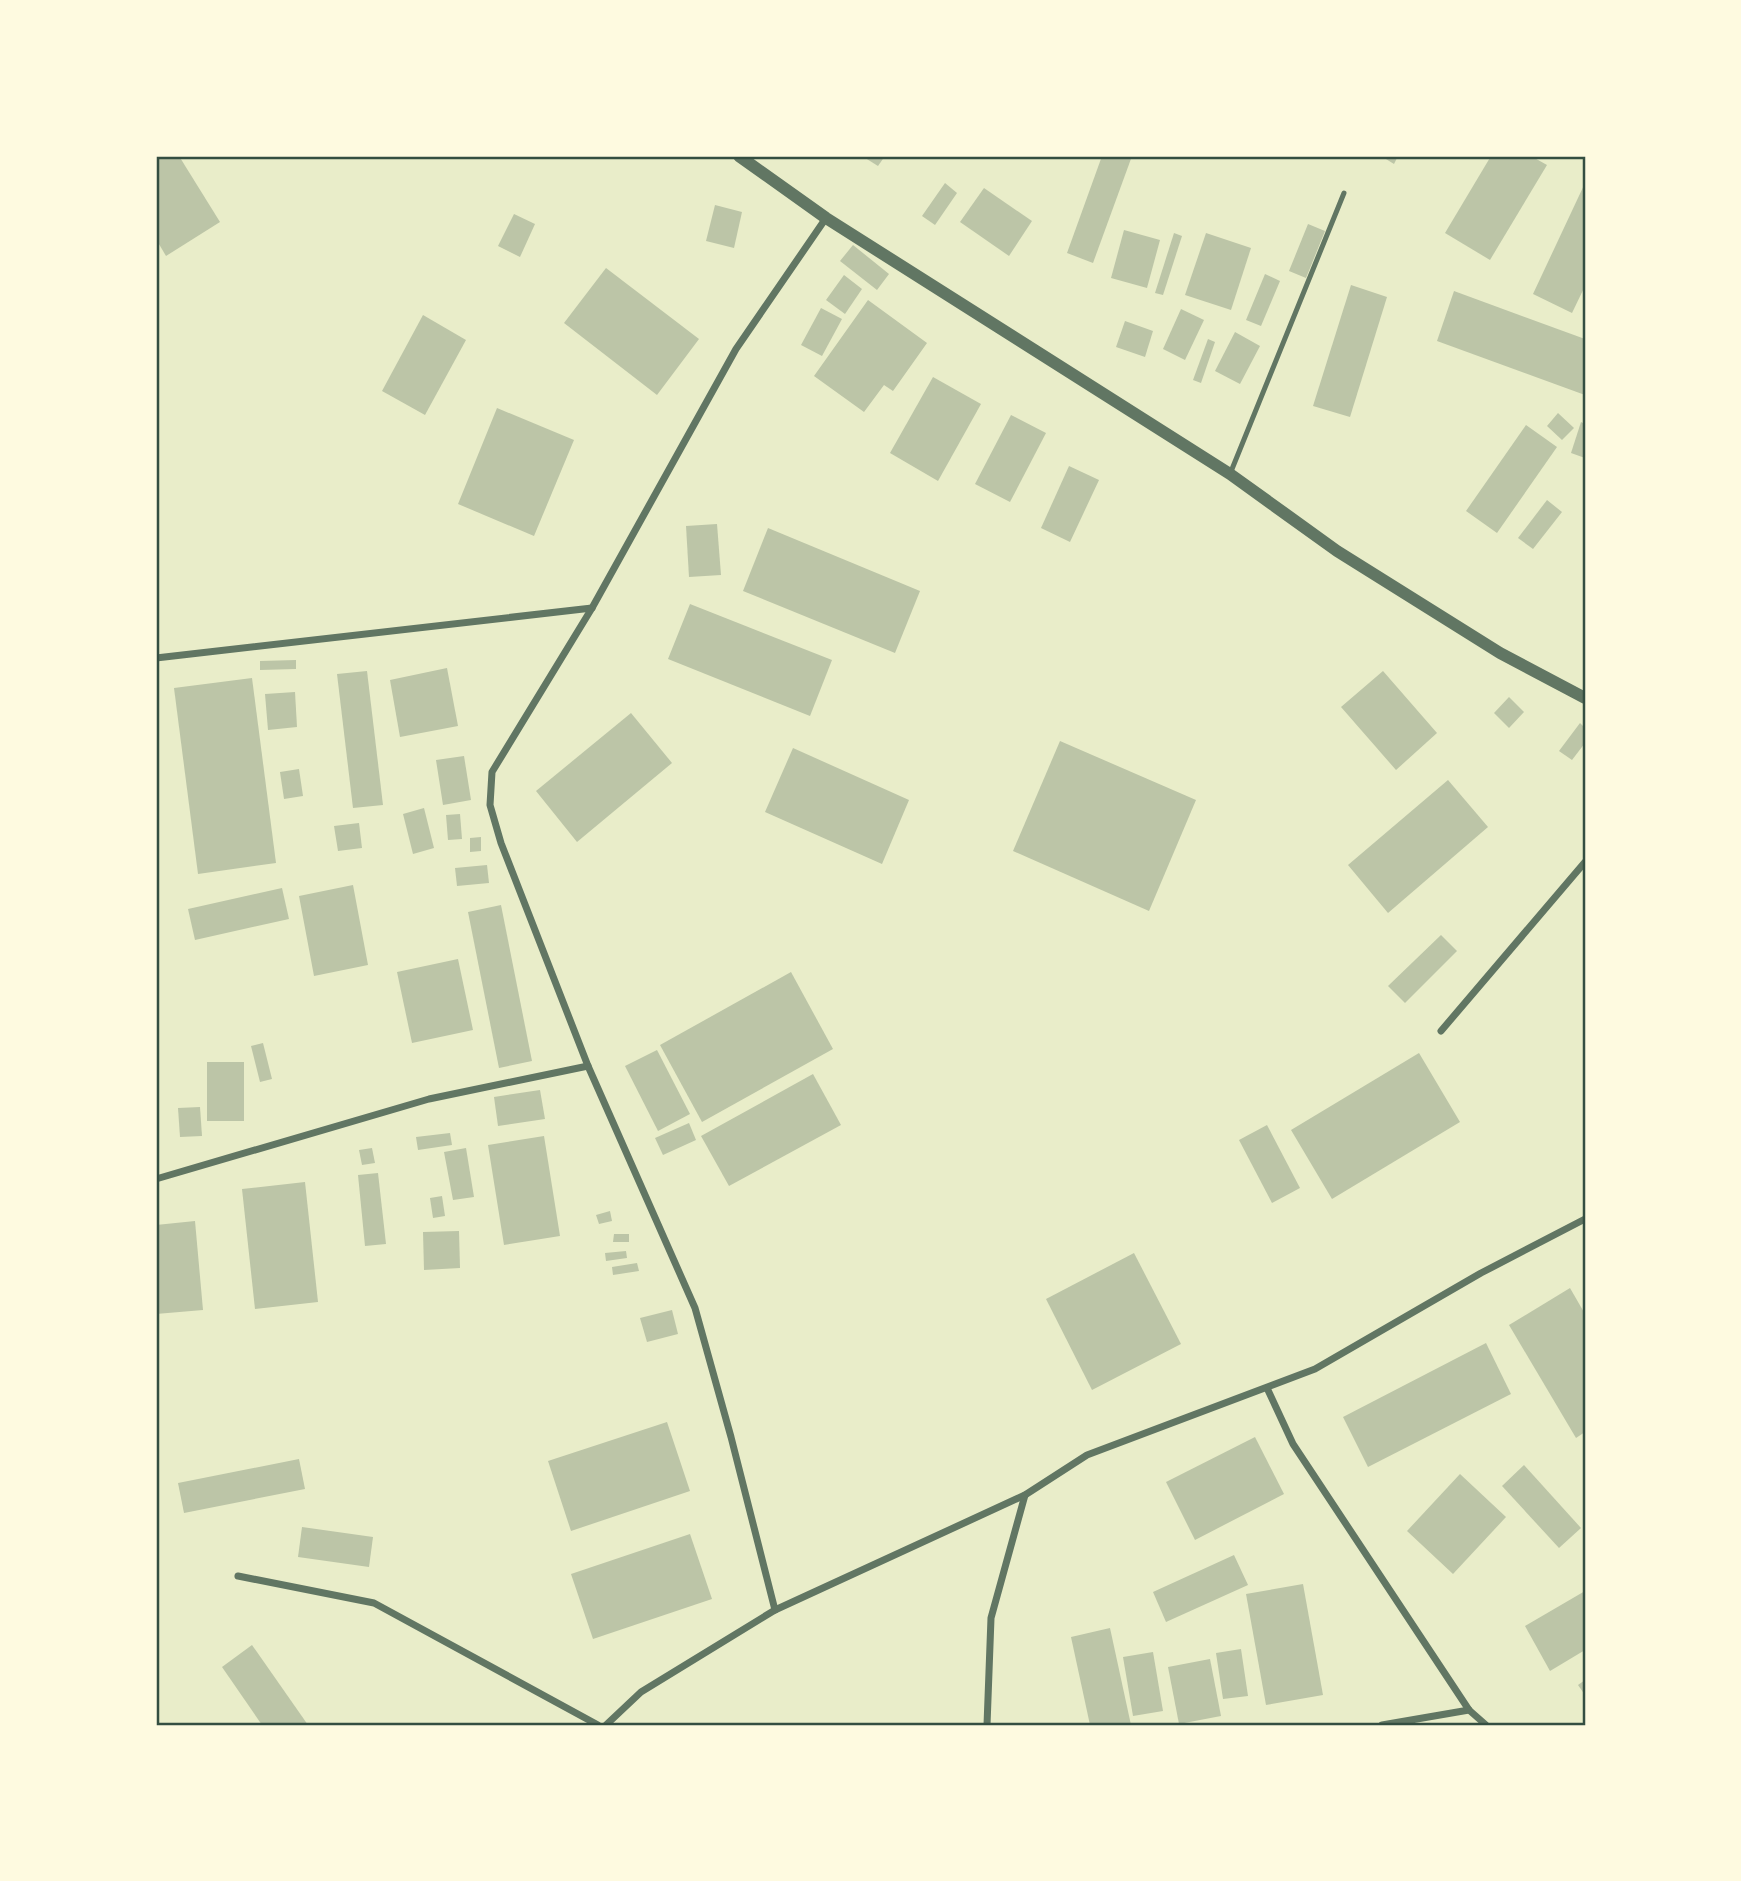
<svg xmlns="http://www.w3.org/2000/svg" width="1741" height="1881" font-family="'Golos Text',sans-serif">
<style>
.building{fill:#bcc5a7}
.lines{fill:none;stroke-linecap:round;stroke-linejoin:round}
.service{stroke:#617663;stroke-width:5}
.minor{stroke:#617663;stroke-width:7}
.tertiary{stroke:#617663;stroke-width:12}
.neatline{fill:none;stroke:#344e41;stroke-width:2.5}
</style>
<rect width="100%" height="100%" fill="#e9edc9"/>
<g class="building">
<path d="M156,156h23l41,66 -54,34 -10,-17z"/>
<path d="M862,156h23l-7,10z"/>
<path d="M1102,156h30l-39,107 -26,-10z"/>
<path d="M1381,156h17l-4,8z"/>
<path d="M1491,156h40l16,9 -57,95 -45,-27z"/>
<path d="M945,183l12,10 -22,32 -13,-9z"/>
<path d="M1585,183v103l-13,27 -39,-19z"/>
<path d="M984,188l48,33 -23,35 -49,-34z"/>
<path d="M715,205l27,7 -8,36 -28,-7z"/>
<path d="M514,214l21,10 -15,33 -22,-11z"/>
<path d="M1308,224l17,7 -19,47 -17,-7z"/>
<path d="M1124,230l36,10 -13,48 -36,-10z"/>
<path d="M1174,233l8,3 -19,59 -8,-2z"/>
<path d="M1206,233l45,15 -20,62 -46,-15z"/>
<path d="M853,245l36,29 -12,16 -37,-29z"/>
<path d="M606,268l93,71 -42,56 -93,-72z"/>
<path d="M1265,274l15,7 -19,45 -15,-6z"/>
<path d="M844,275l18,14 -17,25 -19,-14z"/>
<path d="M1351,285l36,12 -37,120 -37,-11z"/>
<path d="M1454,291l131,48v56l-148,-54z"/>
<path d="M868,300l59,43 -34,48 -9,-6 -20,27 -50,-36z"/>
<path d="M821,308l21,11 -20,37 -21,-11z"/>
<path d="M1181,309l23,11 -19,40 -22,-11z"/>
<path d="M423,315l43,25 -41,75 -43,-24z"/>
<path d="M1125,321l28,10 -8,26 -29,-10z"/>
<path d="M1235,332l25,14 -20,38 -25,-13z"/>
<path d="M1208,339l7,3 -14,41 -8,-3z"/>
<path d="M933,377l48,27 -43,77 -48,-28z"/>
<path d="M497,408l77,32 -40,96 -76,-32z"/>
<path d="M1558,413l16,15 -12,12 -15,-14z"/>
<path d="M1011,415l35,18 -36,69 -35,-18z"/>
<path d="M1581,422l4,2v34l-14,-5z"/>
<path d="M1526,425l31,22 -60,86 -31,-22z"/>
<path d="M1069,466l30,14 -29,62 -29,-14z"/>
<path d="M1547,500l15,12 -29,37 -15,-11z"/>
<path d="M717,524l4,51 -32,2 -3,-51z"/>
<path d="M768,528l152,63 -25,62 -152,-62z"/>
<path d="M690,604l142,56 -22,56 -142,-57z"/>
<path d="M296,660v9l-36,1v-9z"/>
<path d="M447,668l11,58 -58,11 -10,-57z"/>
<path d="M367,671l16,134 -30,3 -16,-134z"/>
<path d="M1383,671l54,62 -41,37 -55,-63z"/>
<path d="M252,678l24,185 -78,11 -24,-186z"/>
<path d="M295,692l2,35 -29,3 -3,-36z"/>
<path d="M1509,697l15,15 -15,16 -15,-15z"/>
<path d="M631,713l41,50 -95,79 -41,-51z"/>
<path d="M1580,723l5,5v15l-13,17 -13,-9z"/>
<path d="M1060,741l136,59 -47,111 -136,-60z"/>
<path d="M793,748l116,52 -27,64 -117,-52z"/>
<path d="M464,756l7,44 -28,5 -7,-45z"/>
<path d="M299,769l4,27 -19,3 -4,-27z"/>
<path d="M1448,780l40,47 -100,86 -40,-48z"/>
<path d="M424,808l10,40 -21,6 -10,-40z"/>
<path d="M460,814l2,25 -14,1 -2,-25z"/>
<path d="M359,823l3,25 -24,3 -4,-25z"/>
<path d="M481,837v14l-11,1v-14z"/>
<path d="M487,865l2,18 -32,3 -2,-18z"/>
<path d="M353,885l15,80 -54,11 -15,-80z"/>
<path d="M282,888l7,31 -94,21 -7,-31z"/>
<path d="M501,905l31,156 -33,7 -31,-156z"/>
<path d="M1441,935l16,16 -52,52 -17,-17z"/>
<path d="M458,959l15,71 -61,13 -15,-71z"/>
<path d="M791,972l42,77 -131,73 -42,-77z"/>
<path d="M263,1043l9,36 -12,3 -9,-36z"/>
<path d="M657,1050l33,64 -32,17 -33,-65z"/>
<path d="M1419,1053l41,69 -128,77 -41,-69z"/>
<rect x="207" y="1062" width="37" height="59"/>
<path d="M813,1074l28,51 -112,61 -28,-50z"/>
<path d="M540,1090l5,29 -47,7 -4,-29z"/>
<path d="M200,1107l2,29 -22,1 -2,-29z"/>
<path d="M689,1123l7,17 -33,15 -8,-17z"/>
<path d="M1267,1125l33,63 -28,15 -33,-63z"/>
<path d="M450,1133l2,12 -34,5 -2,-13z"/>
<path d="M544,1136l16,100 -56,9 -16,-100z"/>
<path d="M372,1148l3,15 -13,2 -3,-15z"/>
<path d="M466,1148l8,49 -21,3 -9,-48z"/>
<path d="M378,1173l8,71 -21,2 -7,-71z"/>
<path d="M305,1182l13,120 -63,7 -13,-120z"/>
<path d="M442,1196l3,20 -12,2 -3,-20z"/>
<path d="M610,1211l2,10 -13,3 -3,-9z"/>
<path d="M195,1221l8,89 -47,4v-89z"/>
<path d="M459,1231l1,37 -36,2 -1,-38z"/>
<path d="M614,1234h15v8h-16z"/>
<path d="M626,1251l1,7 -21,3 -1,-8z"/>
<path d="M1134,1253l47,91 -89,46 -46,-91z"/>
<path d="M637,1263l2,8 -26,4 -1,-8z"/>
<path d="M1570,1288l15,26v118l-9,6 -67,-113z"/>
<path d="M672,1310l6,24 -31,8 -7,-24z"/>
<path d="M1486,1343l25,51 -143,73 -25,-50z"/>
<path d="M667,1422l23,69 -119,40 -23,-70z"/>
<path d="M1255,1437l29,57 -89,46 -29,-58z"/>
<path d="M299,1459l6,30 -121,24 -6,-30z"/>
<path d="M1524,1465l57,63 -22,20 -57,-62z"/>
<path d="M1460,1474l46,43 -53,57 -46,-43z"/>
<path d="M302,1527l71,10 -4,30 -71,-10z"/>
<path d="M690,1534l22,65 -119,40 -22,-65z"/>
<path d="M1234,1555l14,30 -82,37 -13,-30z"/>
<path d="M1303,1584l20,111 -57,10 -20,-111z"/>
<path d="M1585,1591v59l-35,21 -25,-45z"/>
<path d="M1110,1628l21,97h-41l-19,-88z"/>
<path d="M252,1645l56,80h-46l-40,-58z"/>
<path d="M1241,1649l7,47 -25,3 -7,-46z"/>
<path d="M1153,1652l10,59 -30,5 -10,-59z"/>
<path d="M1210,1659l11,57 -42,8 -11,-57z"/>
<path d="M1585,1680v15l-7,-10z"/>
</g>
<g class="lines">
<path class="service" d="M1230,474l114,-281"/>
<g class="minor">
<path d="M156,658l436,-50"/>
<path d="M1441,1031l144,-169"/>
<path d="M156,1179l273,-80 159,-33"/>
<path d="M1267,1388l26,56 176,266 17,15"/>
<path d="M238,1576l136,27 224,122"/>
<path d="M775,1610l-44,-173 -36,-129 -107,-242 -87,-223 -11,-38 2,-33 100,-164 144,-259 90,-131"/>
<path d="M606,1725l35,-33 134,-82 250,-115 62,-40 228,-86 166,-96 104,-54"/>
<path d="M987,1725l4,-107 34,-123"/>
<path d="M1382,1725l87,-15"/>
</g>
<path class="tertiary" d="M739,156l87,62 404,256 107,77 163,102 85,45"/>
</g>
<rect width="1741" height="1881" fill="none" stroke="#fefae0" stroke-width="315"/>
<rect x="158" y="158" width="1426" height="1566" class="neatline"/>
</svg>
